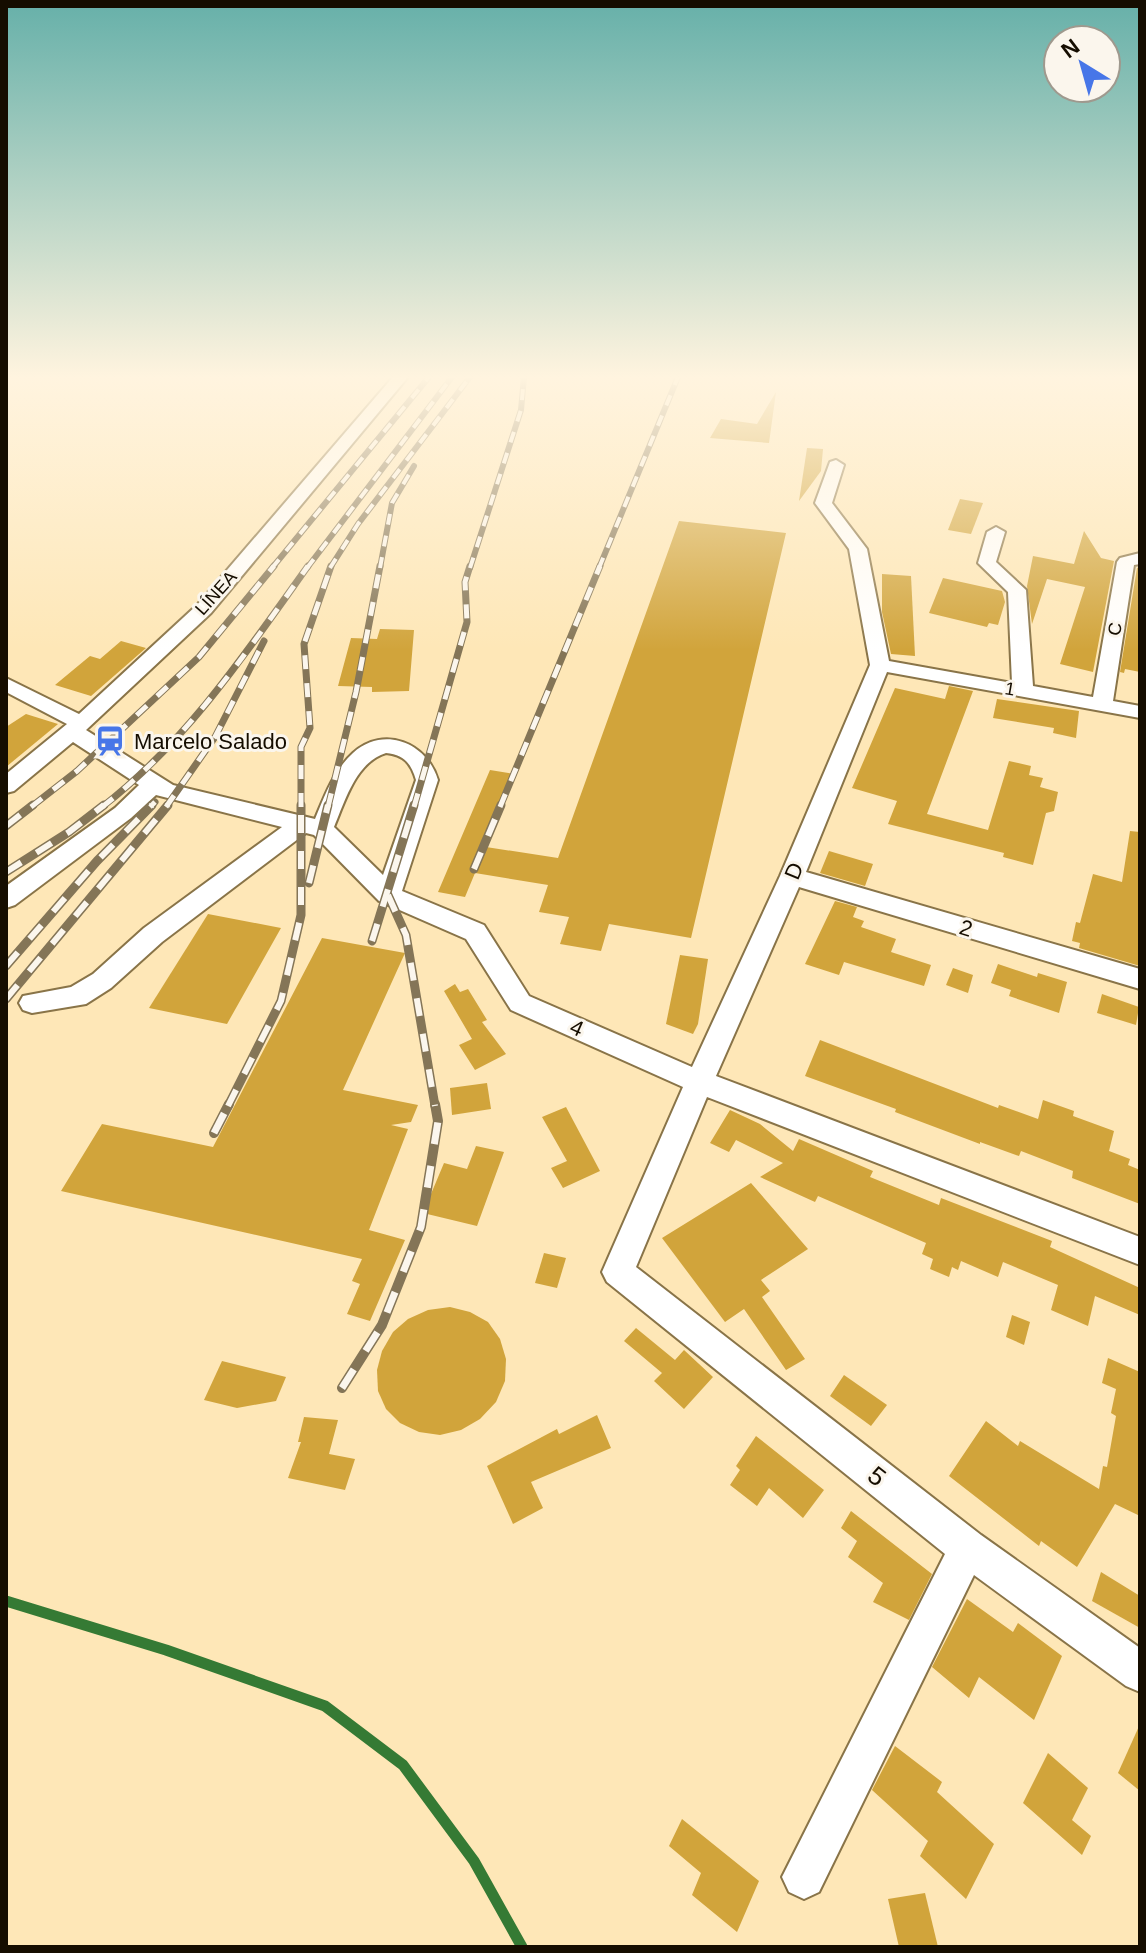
<svg xmlns="http://www.w3.org/2000/svg" width="1146" height="1953" font-family="Helvetica,sans-serif">
<style>
.lines{fill:none;stroke-linecap:round;stroke-linejoin:round}
.stream{stroke:#357a34;stroke-width:11}
.building{fill:#d1a43b}
.minor-casing{stroke:#897448;stroke-width:4}
.minor{fill:#fff;fill-rule:evenodd}
.rail-far3-casing{stroke:#847557;stroke-width:6}
.rail-far2-casing{stroke:#847557;stroke-width:7}
.rail-far1-casing{stroke:#847557;stroke-width:9}
.rail-casing{stroke:#847557;stroke-width:10}
.rail-far3{stroke:#fbf6ed;stroke-width:4;stroke-dasharray:11;stroke-linecap:butt}
.rail-far2{stroke:#fbf6ed;stroke-width:5;stroke-dasharray:14;stroke-linecap:butt}
.rail-far1{stroke:#fbf6ed;stroke-width:6;stroke-dasharray:18;stroke-linecap:butt}
.rail{stroke:#fbf6ed;stroke-width:7;stroke-dasharray:22;stroke-linecap:butt}
.labels{text-anchor:middle;dominant-baseline:central;stroke-width:6;stroke-linejoin:round;paint-order:stroke}
.far-street-label{font-size:18px;fill:#150d00;stroke:#fbf6ed}
.poi-label{font-size:22px;fill:#150d00;stroke:#fbf6ed;text-anchor:start}
.street-label{font-size:22px;fill:#150d00;stroke:#fbf6ed}
.near-street-label{font-size:26px;fill:#150d00;stroke:#fbf6ed}
</style>
<rect width="100%" height="100%" fill="#fee7b7"/>
<g class="lines">
<path class="stream" d="M6,1601l160,49 159,56 78,59 71,96 48,86"/>
</g>
<g class="building">
<path d="M776,392l-7,51 -59,-5 11,-19 36,5z"/>
<path d="M807,448l16,1 -2,22 -22,30z"/>
<path d="M960,499l23,4 -12,31 -23,-4z"/>
<path d="M679,521l107,12 -95,405 -82,-14 -8,27 -41,-7 9,-27 -30,-5 9,-27 -73,-12 -10,24 -27,-5 52,-122 25,4 -29,73 72,11z"/>
<path d="M1084,531l17,27 13,3 -21,111 -33,-8 25,-77 -38,-8 -15,45 -5,-38 6,-30 41,8z"/>
<path d="M1140,567v105l-15,-3 -1,4 -4,-1 17,-104z"/>
<path d="M882,574l29,2 4,80 -24,-2 -9,-42z"/>
<path d="M943,578l59,13 3,11 -7,23 -9,-2 -2,4 -58,-14z"/>
<path d="M380,629l34,1 -5,61 -37,1v-5l-34,-1 13,-48 26,1z"/>
<path d="M121,641l25,7 -55,48 -36,-11 35,-29 10,3z"/>
<path d="M949,686l24,5 -46,123 61,16 21,-69 22,5 -2,9 14,3 -3,9 18,5 -4,19 -8,2 -13,52 -30,-8 1,-4 -116,-29 9,-23 -45,-13 43,-100 50,11z"/>
<path d="M997,699l82,12 -3,27 -23,-5 1,-5 -61,-10z"/>
<path d="M26,714l32,10 -52,43v-40z"/>
<path d="M1130,831l10,1v134l-61,-18 1,-5 -8,-2 4,-19 4,1 13,-49 29,8z"/>
<path d="M829,851l44,13 -8,22 -45,-13z"/>
<path d="M835,901l22,6 -4,10 11,4 -3,6 35,12 -5,13 40,13 -7,21 -80,-24 -5,13 -34,-11z"/>
<path d="M208,914l73,14 -54,96 -78,-16z"/>
<path d="M322,938l83,15 -62,137 75,15 -7,17 -20,3 17,4 -39,101 36,10 -35,81 -23,-7 13,-30 -8,-3 10,-22 -301,-68 41,-67 111,23z"/>
<path d="M680,955l28,4 -10,65 -5,10 -27,-10z"/>
<path d="M998,964l39,13 1,-4 29,9 -8,31 -50,-17 2,-6 -20,-7z"/>
<path d="M953,968l20,7 -5,18 -22,-8z"/>
<path d="M455,984l5,8 8,-3 19,31 -5,2 24,32 -31,16 -16,-25 13,-6 -28,-48z"/>
<path d="M1102,994l37,13 -3,18 -39,-12z"/>
<path d="M820,1040l178,68 1,-3 39,14 5,-19 31,11 -1,5 41,15 -5,20 21,8 -2,6 12,5v34l-68,-26 1,-7 -52,-20 -2,5 -39,-14v2l-85,-32 1,-3 -91,-33z"/>
<path d="M487,1083l4,26 -39,6 -2,-27z"/>
<path d="M566,1107l34,64 -37,17 -12,-20 16,-7 -25,-44z"/>
<path d="M730,1110l30,14 33,27 6,-12 74,32 -3,6 69,28 2,-7 111,43 -2,6 90,41v27l-45,-19 -7,30 -37,-16 7,-25 -55,-23 -5,15 -37,-16 -3,9 -6,-3 -3,10 -19,-8 3,-10 -11,-5 4,-11 -108,-47 -3,6 -55,-25 23,-14 -47,-23 -7,12 -19,-9z"/>
<path d="M476,1146l28,6 -27,74 -54,-13 21,-50 23,6z"/>
<path d="M751,1183l57,66 -47,31 9,11 -8,6 43,62 -19,11 -42,-61 -19,13 -63,-84z"/>
<path d="M544,1253l22,5 -9,30 -22,-5z"/>
<path d="M450,1307l20,5 18,10 12,17 6,20 -1,22 -9,21 -16,17 -19,11 -21,5 -21,-3 -19,-9 -14,-14 -8,-18 -1,-21 5,-19 11,-19 15,-13 20,-9z"/>
<path d="M1012,1315l18,7 -6,23 -18,-8z"/>
<path d="M636,1328l39,32 9,-10 29,27 -29,32 -30,-28 8,-8 -38,-32z"/>
<path d="M1108,1358l32,14v144l-25,-12 -38,63 -36,-26 -2,5 -90,-70 37,-55 32,25 2,-5 79,48 4,-23 4,1 9,-51 -5,-3 5,-24 -14,-6z"/>
<path d="M222,1361l64,16 -10,24 -39,7 -33,-8z"/>
<path d="M844,1375l43,30 -16,21 -41,-30z"/>
<path d="M597,1415l14,33 -80,34 12,26 -30,16 -26,-58 70,-37 2,5z"/>
<path d="M304,1417l34,3 -9,34 26,5 -10,31 -57,-12 13,-36h-3z"/>
<path d="M756,1436l68,54 -21,28 -34,-30 -12,18 -27,-21 10,-15 -4,-4z"/>
<path d="M851,1511l81,63 -23,46 -36,-18 10,-19 -35,-26 9,-16 -16,-13z"/>
<path d="M1101,1572l39,24v32l-48,-27z"/>
<path d="M967,1599l46,33 5,-9 44,33 -28,64 -55,-43 -10,21 -37,-31z"/>
<path d="M1140,1724v67l-22,-18z"/>
<path d="M895,1746l47,36 -5,10 57,52 -28,55 -46,-43 8,-15 -56,-51z"/>
<path d="M1048,1753l40,35 -16,32 19,16 -9,19 -59,-52z"/>
<path d="M682,1819l77,62 -22,51 -45,-37 9,-22 -32,-27z"/>
<path d="M925,1893l13,54h-39l-11,-48z"/>
</g>
<g class="lines">
<g class="minor-casing">
<path id="minor" d="M393,377h15l-197,236 -125,117 87,55 142,34c9,-22 19,-49 38,-66 31,-28 74,-10 85,27l-36,111 82,34 45,71 163,71 88,-191 90,-211 -21,-116 -34,-46 15,-41 6,-2 8,5 -12,38 35,46 22,112 123,22 -4,-91 -30,-29 9,-31 9,-5 9,5 -9,30 30,28 7,96 60,11 24,-135 3,-4 20,-5v11l-6,1 -21,136 27,5v12l-253,-46 -81,200 334,97v20l-341,-102 -83,189 424,161v28l-433,-168 -71,170 345,268 159,113v44l-14,-6 -152,-111 -155,317 -15,7 -15,-7 -7,-15 163,-323 -338,-272 -5,-10 81,-185 -172,-77 -45,-71 -87,-38 -65,-66 -8,-2 -144,109 -51,46 -25,16 -54,9 -9,-3 -4,-7 4,-7 48,-9 22,-13 51,-46 138,-101 -126,-32 -25,23 -116,87 -9,3v-22l109,-78 24,-23 -66,-43 -59,49 -8,2v-19l61,-50 -61,-32v-14l73,36 118,-109zM386,753c18,2 25,10 30,27l-33,95 -49,-48c11,-26 22,-65 52,-74z"/>
</g>
<use href="#minor" class="minor"/>
<g class="rail-far3-casing">
<g id="rail-far3">
<path d="M272,568l157,-191"/>
<path d="M307,568l145,-191"/>
<path d="M330,568l28,-44 112,-147"/>
<path d="M380,568l12,-65 22,-37"/>
<path d="M470,568l51,-158 3,-33"/>
<path d="M599,568l79,-191"/>
</g>
</g>
<g class="rail-far2-casing">
<g id="rail-far2">
<path d="M31,807l46,-36 122,-114 75,-91"/>
<path d="M102,807c85,-66 144,-154 206,-241"/>
<path d="M150,807l5,-5"/>
<path d="M166,807l49,-70 49,-96"/>
<path d="M301,807v-60l9,-19 -6,-84 27,-78"/>
<path d="M328,807l28,-115 24,-126"/>
<path d="M414,807l53,-185 -2,-40 5,-16"/>
<path d="M500,807l100,-241"/>
</g>
</g>
<g class="rail-far1-casing">
<g id="rail-far1">
<path d="M6,826l27,-21"/>
<path d="M474,869l27,-64"/>
<path d="M6,872l63,-40 35,-27"/>
<path d="M309,883l19,-78"/>
<path d="M388,895l18,40 29,171"/>
<path d="M372,941l42,-136"/>
<path d="M6,966l91,-105 55,-56"/>
<path d="M6,999l162,-194"/>
<path d="M228,1106l53,-105 20,-86v-110"/>
</g>
</g>
<g class="rail-casing">
<g id="rail">
<path d="M214,1133l15,-29"/>
<path d="M342,1388l40,-63 39,-98 17,-106 -3,-17"/>
</g>
</g>
<use href="#rail-far3" class="rail-far3"/>
<use href="#rail-far2" class="rail-far2"/>
<use href="#rail-far1" class="rail-far1"/>
<use href="#rail" class="rail"/>
</g>
<linearGradient id="sky" x2="0" y2="1"><stop stop-color="#66b0a9"/><stop offset="0.58" stop-color="#fff4df"/><stop offset="1" stop-color="#fff4df" stop-opacity="0"/></linearGradient>
<rect width="1146" height="650" fill="url(#sky)"/>
<defs>
<g id="station-bare" transform="scale(2.4)"><path d="M-3-6H3Q5-6 5-4V2Q5 4 3 4L4.5 6H3L1.5 4h-3L-3 6H-4.5L-3 4Q-5 4-5 2V-4Q-5-6-3-6ZM-3.5-4v3h7v-3ZM-3.5 1v1.5H-2V1ZM2 1v1.5H3.5V1Z" fill="#4776e8" stroke="#fbf6ed" stroke-width="2.5" paint-order="stroke"/></g>
</defs>
<g fill-rule="evenodd">
<use href="#station-bare" x="110" y="741"/>
</g>
<g class="labels">
<g class="far-street-label">
<text transform="translate(216 593) rotate(-48)">LÍNEA</text>
<text transform="translate(1115 629) rotate(-80)">C</text>
<text transform="translate(1010 689) rotate(10)">1</text>
</g>
<g class="poi-label">
<text x="134" y="741">Marcelo Salado</text>
</g>
<g class="street-label">
<text transform="translate(794 871) rotate(-67)">D</text>
<text transform="translate(966 928) rotate(17)">2</text>
<text transform="translate(577 1028) rotate(24)">4</text>
</g>
<g class="near-street-label">
<text transform="translate(877 1476) rotate(38)">5</text>
</g>
</g>
<rect width="1146" height="1953" fill="none" stroke="#150d00" stroke-width="16"/>
<g transform="translate(1082 64) rotate(323)"><circle r="38" fill="#fbf6ed" stroke="#9f998e" stroke-width="2"/>
<path d="M0-6L14 30L0 20L-14 30Z" fill="#4776e8"/>
<text y="-12" font-size="22" font-weight="bold" text-anchor="middle" fill="#150d00">N</text>
</g>
</svg>
